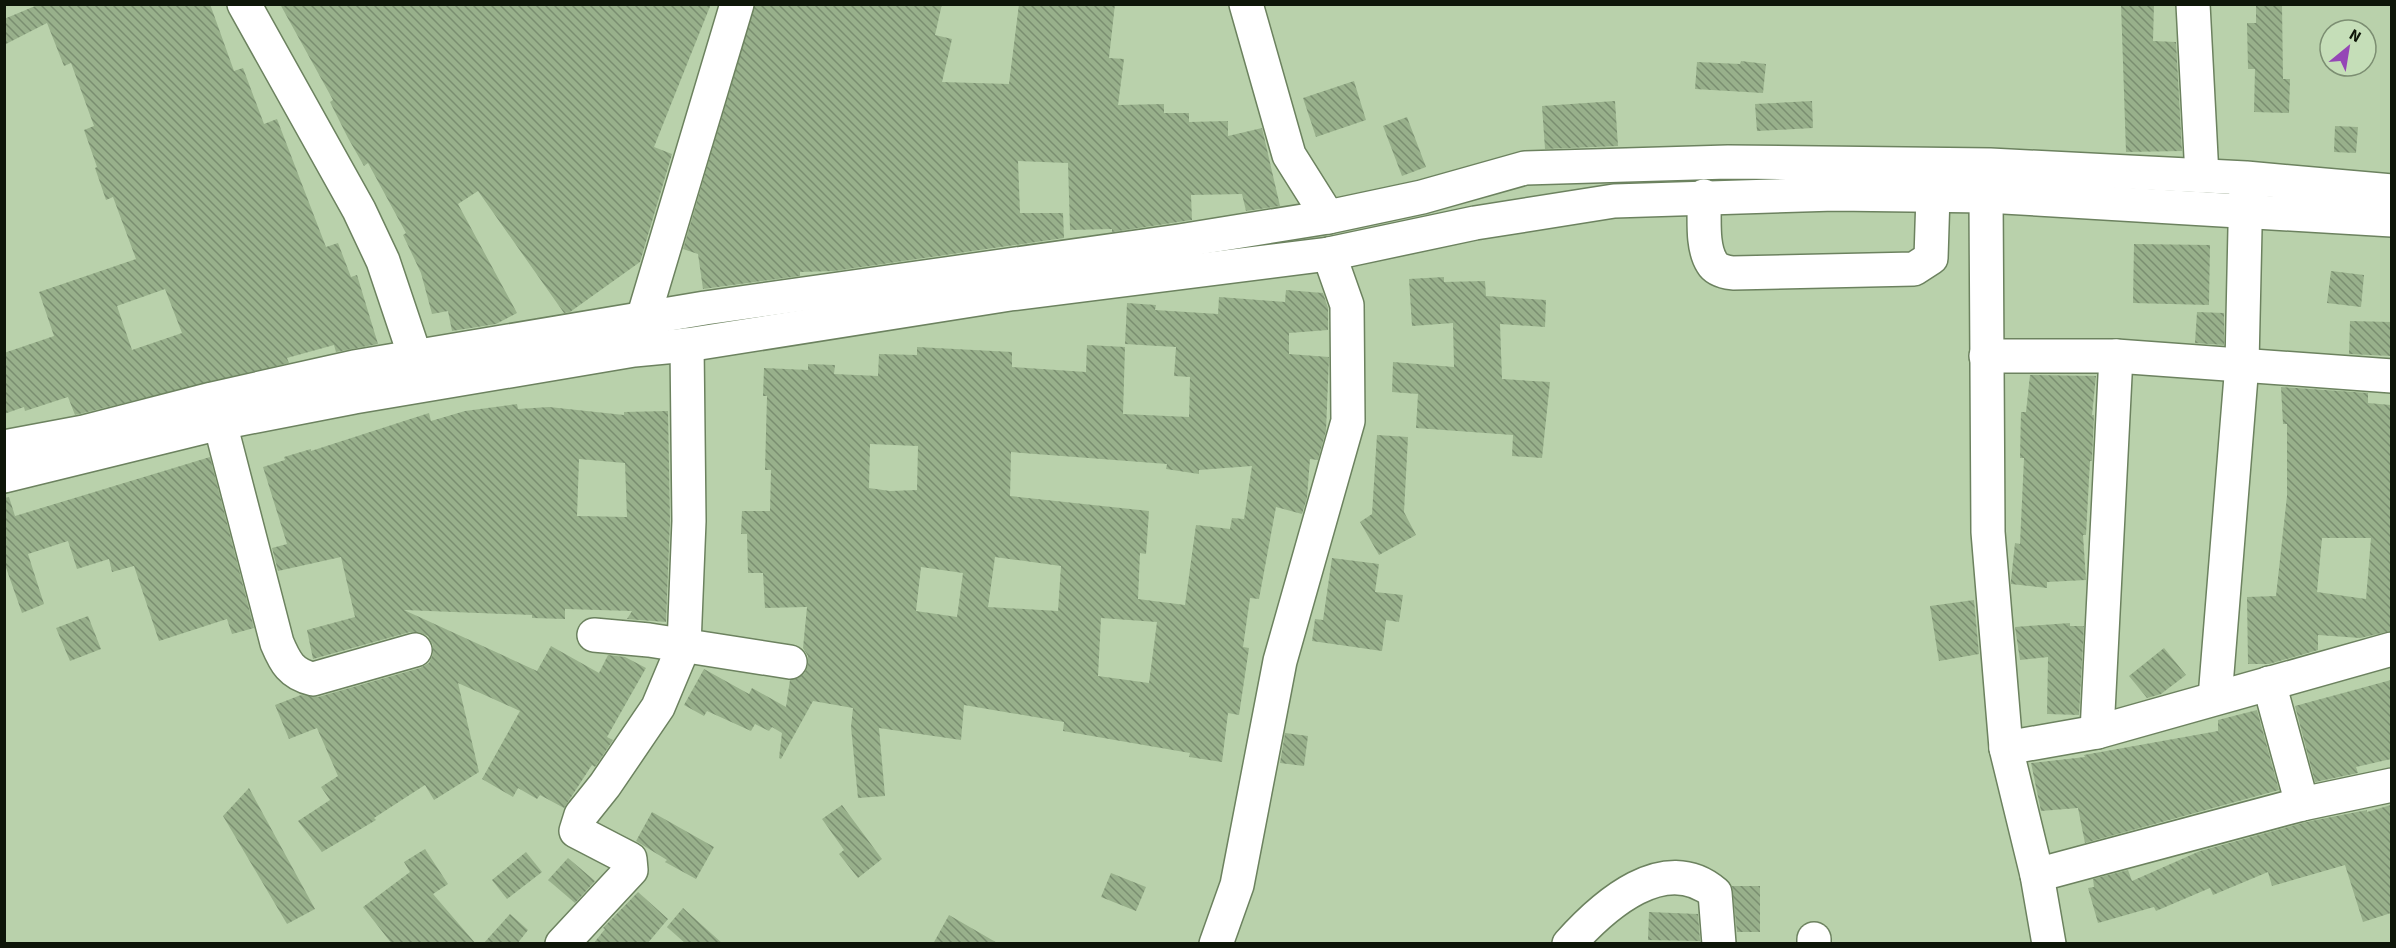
<svg xmlns="http://www.w3.org/2000/svg" width="2396" height="948" font-family="'Source Sans 3',sans-serif">
<style>
.building{fill:url(#building-back-hatch);fill-rule:evenodd}
.lines{fill:none;stroke-linecap:round;stroke-linejoin:round}
.minor-casing{stroke:#6c825f;stroke-width:36}
.major-casing{stroke:#6c825f;stroke-width:36}
.minor{stroke:#fff;stroke-width:33}
.major{stroke:#fff;stroke-width:33}
</style>
<defs>
<pattern id="building-back-hatch" width="6" height="6" patternUnits="userSpaceOnUse" patternTransform="scale(1.5)"><rect width="6" height="6" fill="#98b08b"/><path d="M-1 5l2 2M0 0l6 6M5-1l2 2" fill="none" stroke="#7a8e70"/></pattern>
</defs>
<rect width="100%" height="100%" fill="#b9d1ab"/>
<g class="building">
<path d="M40,4h170l24,67 9,-3 21,56 13,-5 49,128 12,-4 13,34 6,-2 21,69 -42,8 -2,-7 -47,13 2,5 -214,52 -7,-18 -43,14 -1,-4 -20,7v-61l50,-17 -15,-44 97,-33 -23,-62 -7,3 -11,-32 2,-1 -13,-37 10,-4 -23,-63 -7,3 -17,-43 -43,22v-26zM165,289l17,44 -50,17 -15,-44z"/>
<path d="M280,4h431l-57,143 18,7 -32,108 -70,50 -6,1 -86,-122 -20,13 59,109 -21,11 -44,7 -4,-20 -16,3 -11,-41 -18,-38 3,-2 -38,-70 -4,3 -16,-28 -18,-36 3,-2z"/>
<path d="M755,4h187l-7,31 17,4 -10,43 67,2 10,-80h96l-6,54 15,1 -6,46 46,-1v9h25v9l39,-1v15l34,-8 18,78 -34,5 -4,-17 -51,1 1,25 -80,12v-3l-42,1 -2,-67 -50,-2 2,52h43l1,25 -230,33 -34,1v4l-97,13 -5,-35 -15,-5z"/>
<path d="M2121,4h33l-1,37 23,1 6,109 -56,1z"/>
<path d="M2256,4h26l1,75h7l-1,34 -35,-1 1,-43h-7l-1,-46h9z"/>
<path d="M1741,61l25,3 -3,29 -68,-4 2,-27 43,2z"/>
<path d="M1354,81l12,39 -50,17 -13,-39z"/>
<path d="M1615,101l3,45 -73,3 -3,-43z"/>
<path d="M1812,101l1,27 -56,3 -2,-27z"/>
<path d="M1407,117l19,50 -24,9 -19,-50z"/>
<path d="M2335,126l23,1 -2,26 -22,-1z"/>
<path d="M2134,244l76,1 -1,60 -76,-2z"/>
<path d="M2331,271l33,4 -3,32 -34,-4z"/>
<path d="M1444,277v5l41,-1 1,15 60,4 -1,27 -45,-3 2,55 48,3 -8,76 -30,-2 1,-21 -97,-7 2,-34 -26,-2 1,-30 61,5 -1,-44 -41,3 -3,-47z"/>
<path d="M1286,290l37,3 5,15v22l-39,3v21l40,3 -3,74 -8,29 -8,-1 -3,39 -5,16 -26,-7 -17,92 -9,-1 -7,49 6,1 -10,67 -11,-2 -6,49 -33,-5 1,-4 -127,-22 1,-9 -100,-17 -3,35 -82,-12 6,68 -27,2 -7,-71 2,-19 -40,-7 -32,58 -2,-1 3,-25 -10,-6 -3,4 -14,-7 -4,7 -44,-20 -3,5 -20,-11 20,-36 45,25 3,-6 34,19 4,-27 14,-6 4,-9v-9l-5,-8 4,-41 -42,1 -2,-35h-15l-1,-39h-6l1,-23h28l1,-41h-6l2,-74h-4l1,-28 44,2v-6l27,1 -1,9 44,2 1,-22 38,1v-8l95,5v15l74,5 1,-27 38,2 -2,67 66,3 1,-40 -16,-1 2,-29 -51,-3 2,-41 29,2 -1,5 63,4 1,-17 66,5zM870,444l48,2 -1,44 -27,1 -21,-3zM1011,452l156,12 -1,5 33,5v-4l53,-4 -8,53 -12,-1 -2,11 -34,-4 -11,80 -47,-6 2,-46 6,1 3,-43 -139,-15zM995,557l66,9 -3,45 -70,-4zM921,567l42,6 -6,44 -41,-6zM1101,618l56,4 -8,61 -51,-7z"/>
<path d="M2197,312l27,1v32l-29,-2z"/>
<path d="M2350,321l41,1v34l-42,-2z"/>
<path d="M2030,375l66,1 -4,39h2l-2,46h-2l-4,74h-3l3,45 -39,2v6l-36,-4v-4l4,-37 5,1 4,-86h-4l1,-46h5z"/>
<path d="M2281,387l87,6v10l23,2v226l-31,7 -42,-3v15l-49,14h-21l-1,-67 29,-1 11,-100v-72h-4zM2322,538h49l-5,61 -49,-7z"/>
<path d="M517,404l1,5 31,-2 75,8v-3l44,-1 2,110 -4,101 -39,-3 5,-8 -67,-2v10l-33,-1v-3l-128,-5 133,61 14,-25 48,27 9,-18 17,2 21,11 -39,69 6,3 -18,27 -3,-2 -28,43 -24,-13 -3,4 -19,-11 -5,9 -31,-18 38,-68 -62,-28 21,89 -45,28 -9,-15 -51,33 2,2 -54,32 -24,-31 32,-21 -9,-13 17,-11 -21,-48 -28,11 -14,-34 26,-10 17,2 102,-29 9,-5 4,-9v-9l-5,-9 -9,-4h-9l-97,27 -6,-29 48,-13 -14,-60 -63,14 -6,-23 15,-4 -24,-77 22,-7 -1,-3 27,-8v2l118,-38 2,8 34,-10zM579,459l46,4 2,54 -50,-1z"/>
<path d="M1377,435l31,2 -4,75 12,23 -37,20 -19,-33 12,-8z"/>
<path d="M210,457l44,171 -22,6 -5,-15 -68,22 -25,-75 -22,6 -3,-13 -32,10 -9,-28 -40,13 16,50 -22,9 -18,-51v-64l5,-1 6,19z"/>
<path d="M1332,558l47,6 -4,28 28,3 -4,27 -13,-2 -4,31 -70,-10 3,-22 8,1z"/>
<path d="M1974,600l5,54 -40,7 -9,-55z"/>
<path d="M88,616l13,33 -31,12 -14,-33z"/>
<path d="M2070,623v3h14l-5,89 -32,-1 1,-57 -28,3 -5,-33z"/>
<path d="M2164,648l22,27 -25,19 -14,4 -18,-22z"/>
<path d="M2391,680v79l-35,8 2,6 -43,9 -20,-76z"/>
<path d="M2257,710l22,80 -194,53 -7,-35 -37,3 -10,-48 54,-6 -1,-2 134,-24v-11z"/>
<path d="M1285,733l23,3 -4,30 -24,-3z"/>
<path d="M249,788l66,121 -28,15 -64,-108z"/>
<path d="M842,805l40,54 -24,19 -19,-24 5,-4 -22,-31z"/>
<path d="M2391,805v108l-28,9 -18,-57 -73,21 -4,-14 -55,23 -3,-7 -54,23 -2,-4 -56,16 -10,-35 6,-1 -1,-8 35,-9 4,11 68,-30 106,-29 61,-12v2z"/>
<path d="M652,812l62,35 -18,32 -31,-17 2,-2 -31,-19z"/>
<path d="M425,849l23,35 -15,10 43,50h-84l-29,-37 47,-35 -6,-10z"/>
<path d="M526,852l16,20 -35,27 -15,-19z"/>
<path d="M568,858l27,23 -20,22 -27,-23z"/>
<path d="M1111,873l35,14 -10,24 -35,-14z"/>
<path d="M1732,886h28v46h-23z"/>
<path d="M638,892l30,27 -21,25h-54l12,-15 -2,-1z"/>
<path d="M683,908l40,36h-37l-19,-17z"/>
<path d="M1649,912l49,2 2,27 -52,-1z"/>
<path d="M510,914l18,16 -11,14h-34z"/>
<path d="M949,915l50,29h-66z"/>
</g>
<g class="lines">
<g class="minor-casing">
<g id="minor">
<path d="M244,4l115,206 24,51 41,122"/>
<path d="M1246,4l43,151 39,62"/>
<path d="M2193,4l9,172"/>
<path d="M1704,196c1,20 -3,50 8,67 4,7 13,9 21,10l181,-4 17,-11 2,-63"/>
<path d="M1986,196l2,336 18,216 31,127 12,69"/>
<path d="M636,342l101,-338"/>
<path d="M1986,356h130l276,20"/>
<path d="M220,423l57,220c8,19 14,31 36,36l102,-29"/>
<path d="M594,635l55,5 141,22"/>
<path d="M2269,683l33,121"/>
<path d="M2215,698l27,-334 4,-181"/>
<path d="M2097,732l19,-376"/>
<path d="M2006,748l91,-16 295,-83"/>
<path d="M2037,875l265,-71 90,-19"/>
<path d="M1814,939v5"/>
<path d="M562,944l69,-74 -1,-11 -54,-28 5,-16 24,-30 53,-78 26,-62 5,-124 -2,-176"/>
<path d="M1216,944l21,-59 43,-224 68,-240 -1,-116 -18,-51"/>
<path d="M1569,944c34,-38 96,-94 146,-51l4,51"/>
</g>
</g>
<g class="major-casing">
<g id="major">
<path d="M4,447l80,-15 128,-33 142,-32 351,-59 474,-67 149,-24 94,-20 103,-29 203,-6 262,3 256,13 146,13"/>
<path d="M4,476l216,-53 134,-26 280,-47 53,-5 323,-51 319,-40 146,-31 139,-22 221,-7 151,2 406,24"/>
</g>
</g>
<use href="#minor" class="minor"/>
<use href="#major" class="major"/>
</g>
<rect width="2396" height="948" fill="none" stroke="#0e1609" stroke-width="12"/>
<g transform="translate(2348 48) rotate(30)"><circle r="28" fill="#c5deb8" stroke="#7c8e72" stroke-width="1.5"/>
<path d="M0-4.5L10 22L0 15L-10 22Z" fill="#9546b6"/>
<text y="-9" font-size="16" font-weight="bold" text-anchor="middle" fill="#0e1609">N</text>
</g>
</svg>
